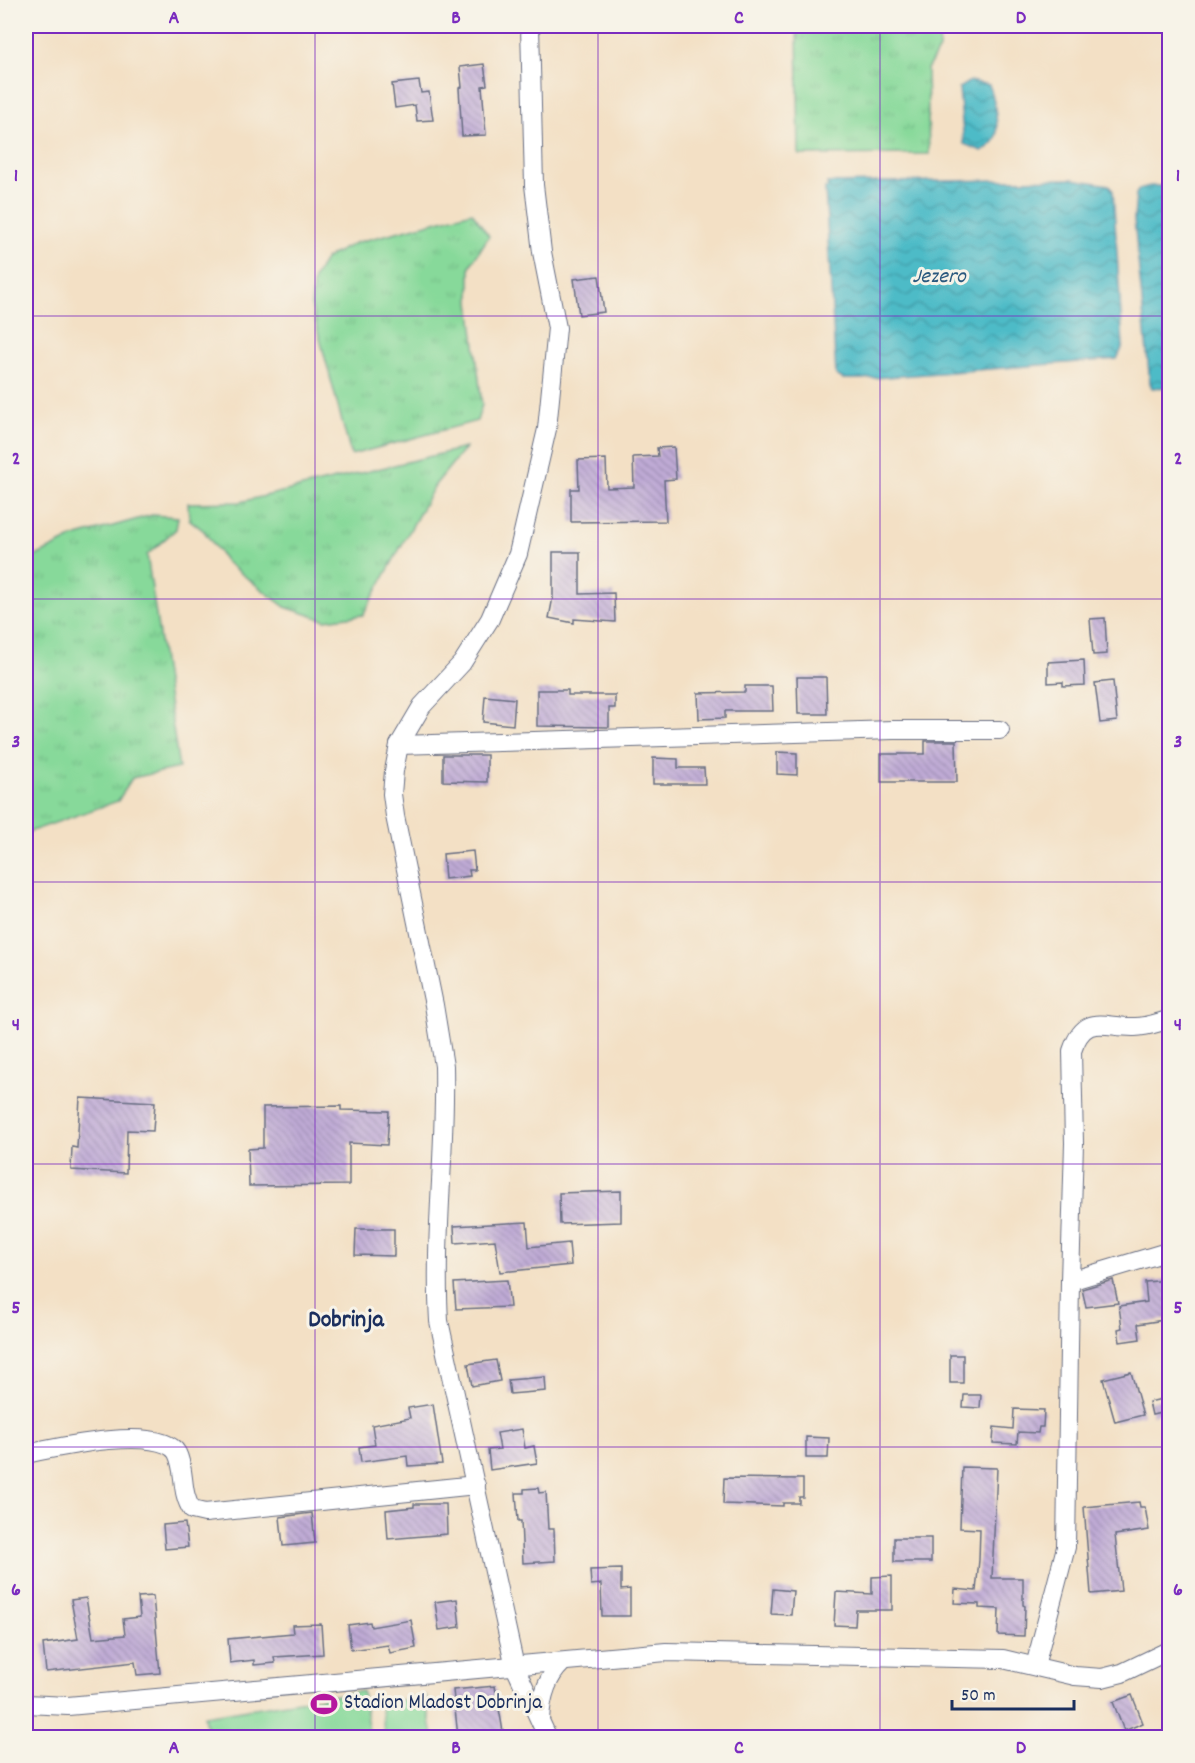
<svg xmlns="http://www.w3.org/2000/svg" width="1195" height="1763" font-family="Dekko,sans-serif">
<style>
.grass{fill:url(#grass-tufts);stroke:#51847c;stroke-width:1.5}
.green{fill:#87d99a;stroke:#51847c;stroke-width:1.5}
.water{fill:url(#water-waves);stroke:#347592;stroke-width:1.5}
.building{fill:url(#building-back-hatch)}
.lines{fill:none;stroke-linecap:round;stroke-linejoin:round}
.street-casing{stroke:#676d82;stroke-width:20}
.street{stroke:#fff;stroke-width:18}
.grid{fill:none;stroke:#7b2cbf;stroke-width:1.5;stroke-opacity:0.55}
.labels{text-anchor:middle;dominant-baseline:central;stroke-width:6;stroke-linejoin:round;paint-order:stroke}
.poi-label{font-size:21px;fill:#1b2f5e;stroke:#f7f3e8;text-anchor:start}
.water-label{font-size:22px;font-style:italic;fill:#2a597e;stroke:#f7f3e8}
.quarter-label{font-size:24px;font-weight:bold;fill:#1b2f5e;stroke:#f7f3e8}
.neatline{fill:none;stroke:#7b2cbf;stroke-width:2}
.grid-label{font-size:20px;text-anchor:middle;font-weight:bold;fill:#7b2cbf}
</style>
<defs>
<pattern id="grass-tufts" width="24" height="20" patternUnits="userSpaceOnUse" patternTransform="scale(1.5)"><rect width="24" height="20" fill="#87d99a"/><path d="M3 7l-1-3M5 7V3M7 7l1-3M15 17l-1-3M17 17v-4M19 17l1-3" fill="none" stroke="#74bb87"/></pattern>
<pattern id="water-waves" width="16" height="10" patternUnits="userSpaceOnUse" patternTransform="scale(1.5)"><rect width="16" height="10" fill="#4ebbc7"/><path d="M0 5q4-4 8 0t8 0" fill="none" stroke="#4098a5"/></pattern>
<pattern id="building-back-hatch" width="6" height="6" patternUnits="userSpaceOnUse" patternTransform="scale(1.5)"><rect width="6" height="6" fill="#c0abd6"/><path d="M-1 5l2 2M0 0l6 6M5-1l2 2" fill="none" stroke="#9b8cb1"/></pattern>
</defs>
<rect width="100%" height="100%" fill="#f7f3e8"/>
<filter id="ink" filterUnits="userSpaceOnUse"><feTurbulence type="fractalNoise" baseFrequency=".0167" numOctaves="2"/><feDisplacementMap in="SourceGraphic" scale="12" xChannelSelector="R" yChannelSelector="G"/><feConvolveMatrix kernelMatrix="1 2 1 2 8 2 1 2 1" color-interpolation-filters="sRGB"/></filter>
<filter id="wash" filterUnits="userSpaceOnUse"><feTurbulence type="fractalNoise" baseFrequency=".008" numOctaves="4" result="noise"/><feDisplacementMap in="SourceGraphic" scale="24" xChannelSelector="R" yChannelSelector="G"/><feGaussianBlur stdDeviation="1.35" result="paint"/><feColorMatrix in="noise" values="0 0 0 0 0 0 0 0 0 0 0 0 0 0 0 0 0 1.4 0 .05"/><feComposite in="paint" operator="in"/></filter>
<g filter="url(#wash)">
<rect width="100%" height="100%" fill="#f3e0c5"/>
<g class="grass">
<path d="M797,26h143l-1,23 -12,20 2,85 -130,1z"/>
<path d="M472,212l17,24 -19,30v36l12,103 -5,16 -126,34 -40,-150 3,-27 12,-20 29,-15z"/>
<path d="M465,448l-30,37 -72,130 -38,5 -40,-13 -59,-45 -22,-31 -15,-12 -1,-16 52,-1z"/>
<path d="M152,515l26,2 -2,12 -29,26 32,213 -47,10 -14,23 -92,32v-272l48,-24z"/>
</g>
<g class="green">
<path d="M362,1691l8,46h-162l-4,-21z"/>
<path d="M426,1696l7,41h-48l-5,-33z"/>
</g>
<g class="water">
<path d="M970,81l19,4c5,10 10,43 7,53 -2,7 -9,10 -14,13l-18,-7 -5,-56z"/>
<path d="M1072,179l37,6 4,6 10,155 -6,13 -256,20h-18l-7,-4 -11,-187 3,-1 -1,-4z"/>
<path d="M1150,186h20l-1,201 -17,1 -2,-5 -16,-164 2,-25 3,-5z"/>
</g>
<g id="blocks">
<g class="building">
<path d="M484,64l3,21 -5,1 4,49 -24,1 -3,-48 3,-1 -2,-20z"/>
<path d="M419,81l2,12 8,-1 4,28 -16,1 -2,-16 -20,3 -3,-24z"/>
<path d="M599,276l5,36 -25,3 -5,-36z"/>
<path d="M674,447l2,32 -12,1 2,41 -95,1v-33h8l-1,-29 28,-1 1,29 27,-1 -1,-30 25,-1 -1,-8z"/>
<path d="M553,552h27v42l34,-1 1,29 -41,-3v4l-25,-5 4,-21z"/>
<path d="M1105,618l2,36 -14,1 -3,-36z"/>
<path d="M1084,660l1,25 -22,1v-4l-15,1v-21z"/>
<path d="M797,677h29l1,37h-29z"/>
<path d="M1113,681l4,40 -17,2 -5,-40z"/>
<path d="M745,686h27l1,25h-48v7l-26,1 -1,-26 47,-1z"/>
<path d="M537,690h31v5h47v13h-6v19l-72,-1z"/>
<path d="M485,696l30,3 -2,26 -30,-3z"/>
<path d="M925,741h31l1,41h-76v-28h44z"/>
<path d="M777,752l20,1v22l-20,-1z"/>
<path d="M443,755h44v27l-44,-1z"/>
<path d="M653,758l25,1v9h26l1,16h-52z"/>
<path d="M473,851l2,19h-6l1,6 -25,3 -2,-25z"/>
<path d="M80,1098l75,4 -2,29 -26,-1 -1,43 -55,-3 1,-23 5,1z"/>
<path d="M341,1106v4l48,1 -2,34 -38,-2v42l-100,1 -1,-37 15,-1v-41z"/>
<path d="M621,1191v31l-61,2 -1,-31z"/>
<path d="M527,1222l2,25 40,-4 2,22 -71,7 -5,-32 -40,3 -1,-17z"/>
<path d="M356,1229h38v27l-39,-1z"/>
<path d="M507,1280l3,27 -54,2 -2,-26z"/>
<path d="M1113,1280l5,23 -32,4 -4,-18z"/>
<path d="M1170,1280v39l-32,5 2,15 -20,3 -2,-13 4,-1 -3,-22 28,-4 -2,-20z"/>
<rect x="950" y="1355" width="13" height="28"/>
<path d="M496,1360l4,21 -28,5 -4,-22z"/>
<path d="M1131,1372l12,43 -28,7 -12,-43z"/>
<path d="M545,1377l1,14 -36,3 -2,-14z"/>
<path d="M964,1395h17l-1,13 -17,-1z"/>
<path d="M1170,1397v14l-18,4 -3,-13z"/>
<path d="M433,1404l9,60 -34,2 -1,-10 -46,6 -2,-15 16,-2 -3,-20 38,-7 -2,-10z"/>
<path d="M1014,1409l30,1 -1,17h-4l-1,6 -20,-1 -1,12 -24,-1 1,-16 19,2z"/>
<path d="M522,1429l3,19 9,-2 3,17 -47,7 -2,-20 12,-1 -3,-16z"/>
<path d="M806,1437l23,1 -1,20h-22z"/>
<path d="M962,1467l35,1 -5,110h31v27l2,1 -1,30 -26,-1 1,-26 -20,-1v-4l-25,-1 1,-14 21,2 3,-31 1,-31 -20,-1z"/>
<path d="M724,1478l79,1v18h-4v6h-16v3l-60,-2z"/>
<path d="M538,1488l1,5 7,-1 2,37h6l1,32 -32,2 -2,-42h-3l-2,-28h8v-4z"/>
<path d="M1139,1502l1,5h5l4,23 -34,5 6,56 -30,3 -7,-87z"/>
<path d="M414,1504h32l1,30 -59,5 -2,-29 28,-3z"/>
<path d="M312,1513l3,30 -32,3 -3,-29z"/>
<path d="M185,1523l3,24 -23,2 -2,-24z"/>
<rect x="894" y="1538" width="37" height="24"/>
<path d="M621,1569v21l9,-1v27h-28l-1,-32 -10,1 -1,-15z"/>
<path d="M892,1576v34h-36l-1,16 -21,-1 2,-33 36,2v-17z"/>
<path d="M773,1589l20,2 -2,24 -20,-1z"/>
<path d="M153,1596l7,77 -23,2 -2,-13 -89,10 -3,-28 35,-5 -7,-39 15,-2 7,40 32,-3 -2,-16 17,-2 -2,-20z"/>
<path d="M457,1599l3,28 -21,3 -4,-28z"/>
<path d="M411,1620l5,28 -26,5 -2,-8 -37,5 -3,-25 22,-3 1,5z"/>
<path d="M321,1624l2,30 -49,3 1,6 -21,2v-5l-24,3 -2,-24 65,-6 -1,-8z"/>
<path d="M495,1686l9,51h-46l-5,-47z"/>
<path d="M1132,1695l11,28 -19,8 -11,-29z"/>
</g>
</g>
</g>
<g filter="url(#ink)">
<use href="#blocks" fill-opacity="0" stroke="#676d82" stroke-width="1.5"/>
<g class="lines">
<g class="street-casing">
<g id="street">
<path d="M530,26l4,159 8,67 15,76 -10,101 -29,125 -28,65 -28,44 -40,43 -23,39 -5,26 -2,23 3,22 39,189 10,61c2,85 -10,170 -5,255l76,346 33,71"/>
<path d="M399,745l494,-15h107"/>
<path d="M1070,1281l4,-138 -2,-92c13,-39 32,-23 63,-24 10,0 19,-3 29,-6"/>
<path d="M26,1454c28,-6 135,-30 151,-1 9,18 3,39 15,57l13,3 271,-28"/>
<path d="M1035,1666l31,-119 4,-266 100,-30"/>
<path d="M26,1704l42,2 598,-54 337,7 72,17 27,2 20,-5 48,-23"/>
<path d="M540,1720c1,-22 6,-42 22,-57"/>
</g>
</g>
<use href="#street" class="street"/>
</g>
</g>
<path class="grid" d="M315,26v1712M598,26v1712M880,26v1712M26,316h1144M26,599h1144M26,882h1144M26,1164h1144M26,1447h1144"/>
<defs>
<g id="stadium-bare" transform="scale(2.07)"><path d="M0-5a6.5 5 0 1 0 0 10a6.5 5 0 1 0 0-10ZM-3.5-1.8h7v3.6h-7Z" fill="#b5179e" stroke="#f7f3e8" stroke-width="2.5" paint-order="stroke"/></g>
</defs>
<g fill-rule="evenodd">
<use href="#stadium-bare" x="324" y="1704"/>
</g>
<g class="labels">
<g class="poi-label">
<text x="344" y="1704">Stadion Mladost Dobrinja</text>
</g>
<g class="water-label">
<text x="939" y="277">Jezero</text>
</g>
<g class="quarter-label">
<text x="346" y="1321">Dobrinja</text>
</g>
</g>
<rect width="1195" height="1763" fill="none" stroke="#f7f3e8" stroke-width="66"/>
<path d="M952 1700v9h122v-9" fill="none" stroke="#1b2f5e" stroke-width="3"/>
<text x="961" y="1700" font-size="18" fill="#1b2f5e" stroke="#f7f3e8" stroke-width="4.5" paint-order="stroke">50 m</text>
<rect x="33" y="33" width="1129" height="1697" class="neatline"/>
<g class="grid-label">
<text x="174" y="23">A</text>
<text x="456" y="23">B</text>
<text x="739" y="23">C</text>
<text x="1021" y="23">D</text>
<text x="16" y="181">1</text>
<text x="1178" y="181">1</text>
<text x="16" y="464">2</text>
<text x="1178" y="464">2</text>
<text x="16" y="747">3</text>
<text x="1178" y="747">3</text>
<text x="16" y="1030">4</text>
<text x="1178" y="1030">4</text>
<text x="16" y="1313">5</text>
<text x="1178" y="1313">5</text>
<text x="16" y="1595">6</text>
<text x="1178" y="1595">6</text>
<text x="174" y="1753">A</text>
<text x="456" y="1753">B</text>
<text x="739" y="1753">C</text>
<text x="1021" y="1753">D</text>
</g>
</svg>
